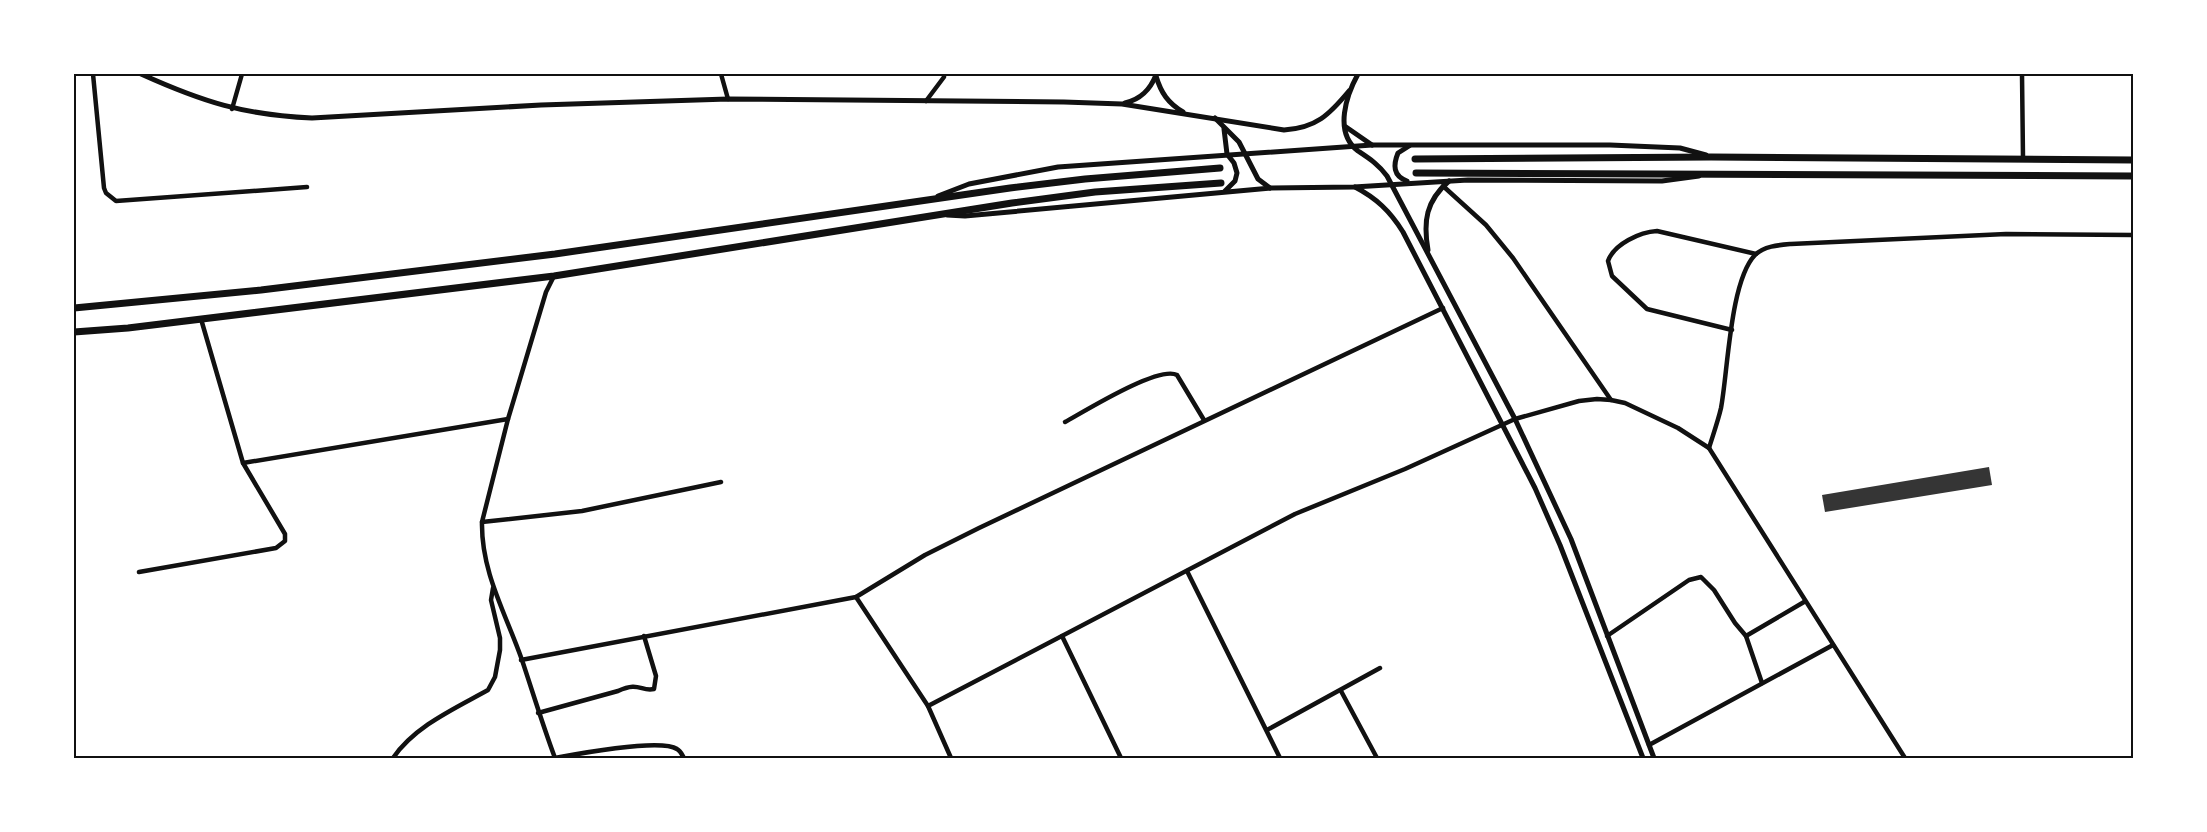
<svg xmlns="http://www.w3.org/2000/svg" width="2207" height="832" font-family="Jost,sans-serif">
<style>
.building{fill:#353535}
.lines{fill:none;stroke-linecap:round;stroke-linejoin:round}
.minor{stroke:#111;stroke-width:4.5}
.tertiary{stroke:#111;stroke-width:5}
.trunk{stroke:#111;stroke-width:7}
.neatline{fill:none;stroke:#111;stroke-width:2}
</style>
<rect width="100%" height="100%" fill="#fff"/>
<path class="building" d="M1989,467l3,18 -167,27 -3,-17z"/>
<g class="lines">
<g class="minor">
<path d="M93,74l11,114 2,5 10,8 191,-14"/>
<path d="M721,74l7,25"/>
<path d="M2022,74l1,84"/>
<path d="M926,101l18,-24v-3"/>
<path d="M232,109l10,-35"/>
<path d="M1443,186l43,39 27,33 98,142"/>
<path d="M554,276l-8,16 -38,127 -26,103c-1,50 24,92 40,138 11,33 21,66 33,98"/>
<path d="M1732,330l-85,-21 -35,-33 -4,-15c6,-17 32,-29 49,-30l99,23"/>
<path d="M1065,422c20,-11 94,-57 112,-47l27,45"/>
<path d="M1709,448c4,-13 9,-27 12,-40 7,-37 9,-127 34,-153 9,-9 24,-10 36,-11l215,-10 127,1"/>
<path d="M243,463l265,-44"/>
<path d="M482,522l100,-11 139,-29"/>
<path d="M1187,571l93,187"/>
<path d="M139,572l137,-24 9,-7v-7l-42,-71 -42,-144"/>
<path d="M856,597l72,109 23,52"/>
<path d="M1062,636l59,122"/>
<path d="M1607,636l82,-56 12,-3 13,13 21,33 11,13 16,47"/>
<path d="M1746,636l58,-34"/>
<path d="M521,660l335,-63 69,-42 54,-27 464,-220"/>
<path d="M1341,691l36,67"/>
<path d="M928,706l367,-192 110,-45 110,-50 64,-18 18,-2 14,1 14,3 53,25 31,20 196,310"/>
<path d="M538,713l80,-22c21,-10 23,1 36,-2l2,-13 -12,-40"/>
<path d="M1267,730l113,-62"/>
<path d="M1649,745l184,-100"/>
<path d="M393,758c22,-32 61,-49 95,-68l7,-13 5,-27v-12l-9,-38 2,-12"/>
<path d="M555,758c22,-4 105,-20 122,-9 4,2 5,6 7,9"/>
</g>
<g class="tertiary">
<path d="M141,74c62,28 103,41 171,44l229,-13 187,-6 336,3 58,2 162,26c32,-2 45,-15 65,-39"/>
<path d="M1358,74c-11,20 -25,58 0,77 12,8 20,13 29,25l128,243 56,120 83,219"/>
<path d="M1156,76c5,17 12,27 27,36"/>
<path d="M1125,103c16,-4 25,-13 31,-28"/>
<path d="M1215,118l24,24 19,37 12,9"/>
<path d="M1346,127l26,18"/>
<path d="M1224,129l3,25 7,9 3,10 -2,8 -10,10"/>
<path d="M1407,181c-14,-5 -14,-16 -9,-28l11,-7"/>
<path d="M1355,187c21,11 35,24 48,45l132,256 25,57 83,213"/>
<path d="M938,196l31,-12 89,-17 314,-22h238l70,3 26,7"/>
<path d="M947,215l18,1 306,-28 83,-1 114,-7 194,1 37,-5"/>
<path d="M1428,250c-5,-29 -2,-49 21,-69"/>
</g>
<g class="trunk">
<path d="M1415,159l296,-2 422,3"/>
<path d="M1416,173l717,3"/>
<path d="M74,308l187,-18 294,-36 455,-66 75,-9 135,-11"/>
<path d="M74,332l54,-4 426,-52 458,-73 83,-11 126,-9"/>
</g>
</g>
<rect width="2207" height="832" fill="none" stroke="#ffffff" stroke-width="150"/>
<rect x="75" y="75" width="2057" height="682" class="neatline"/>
</svg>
